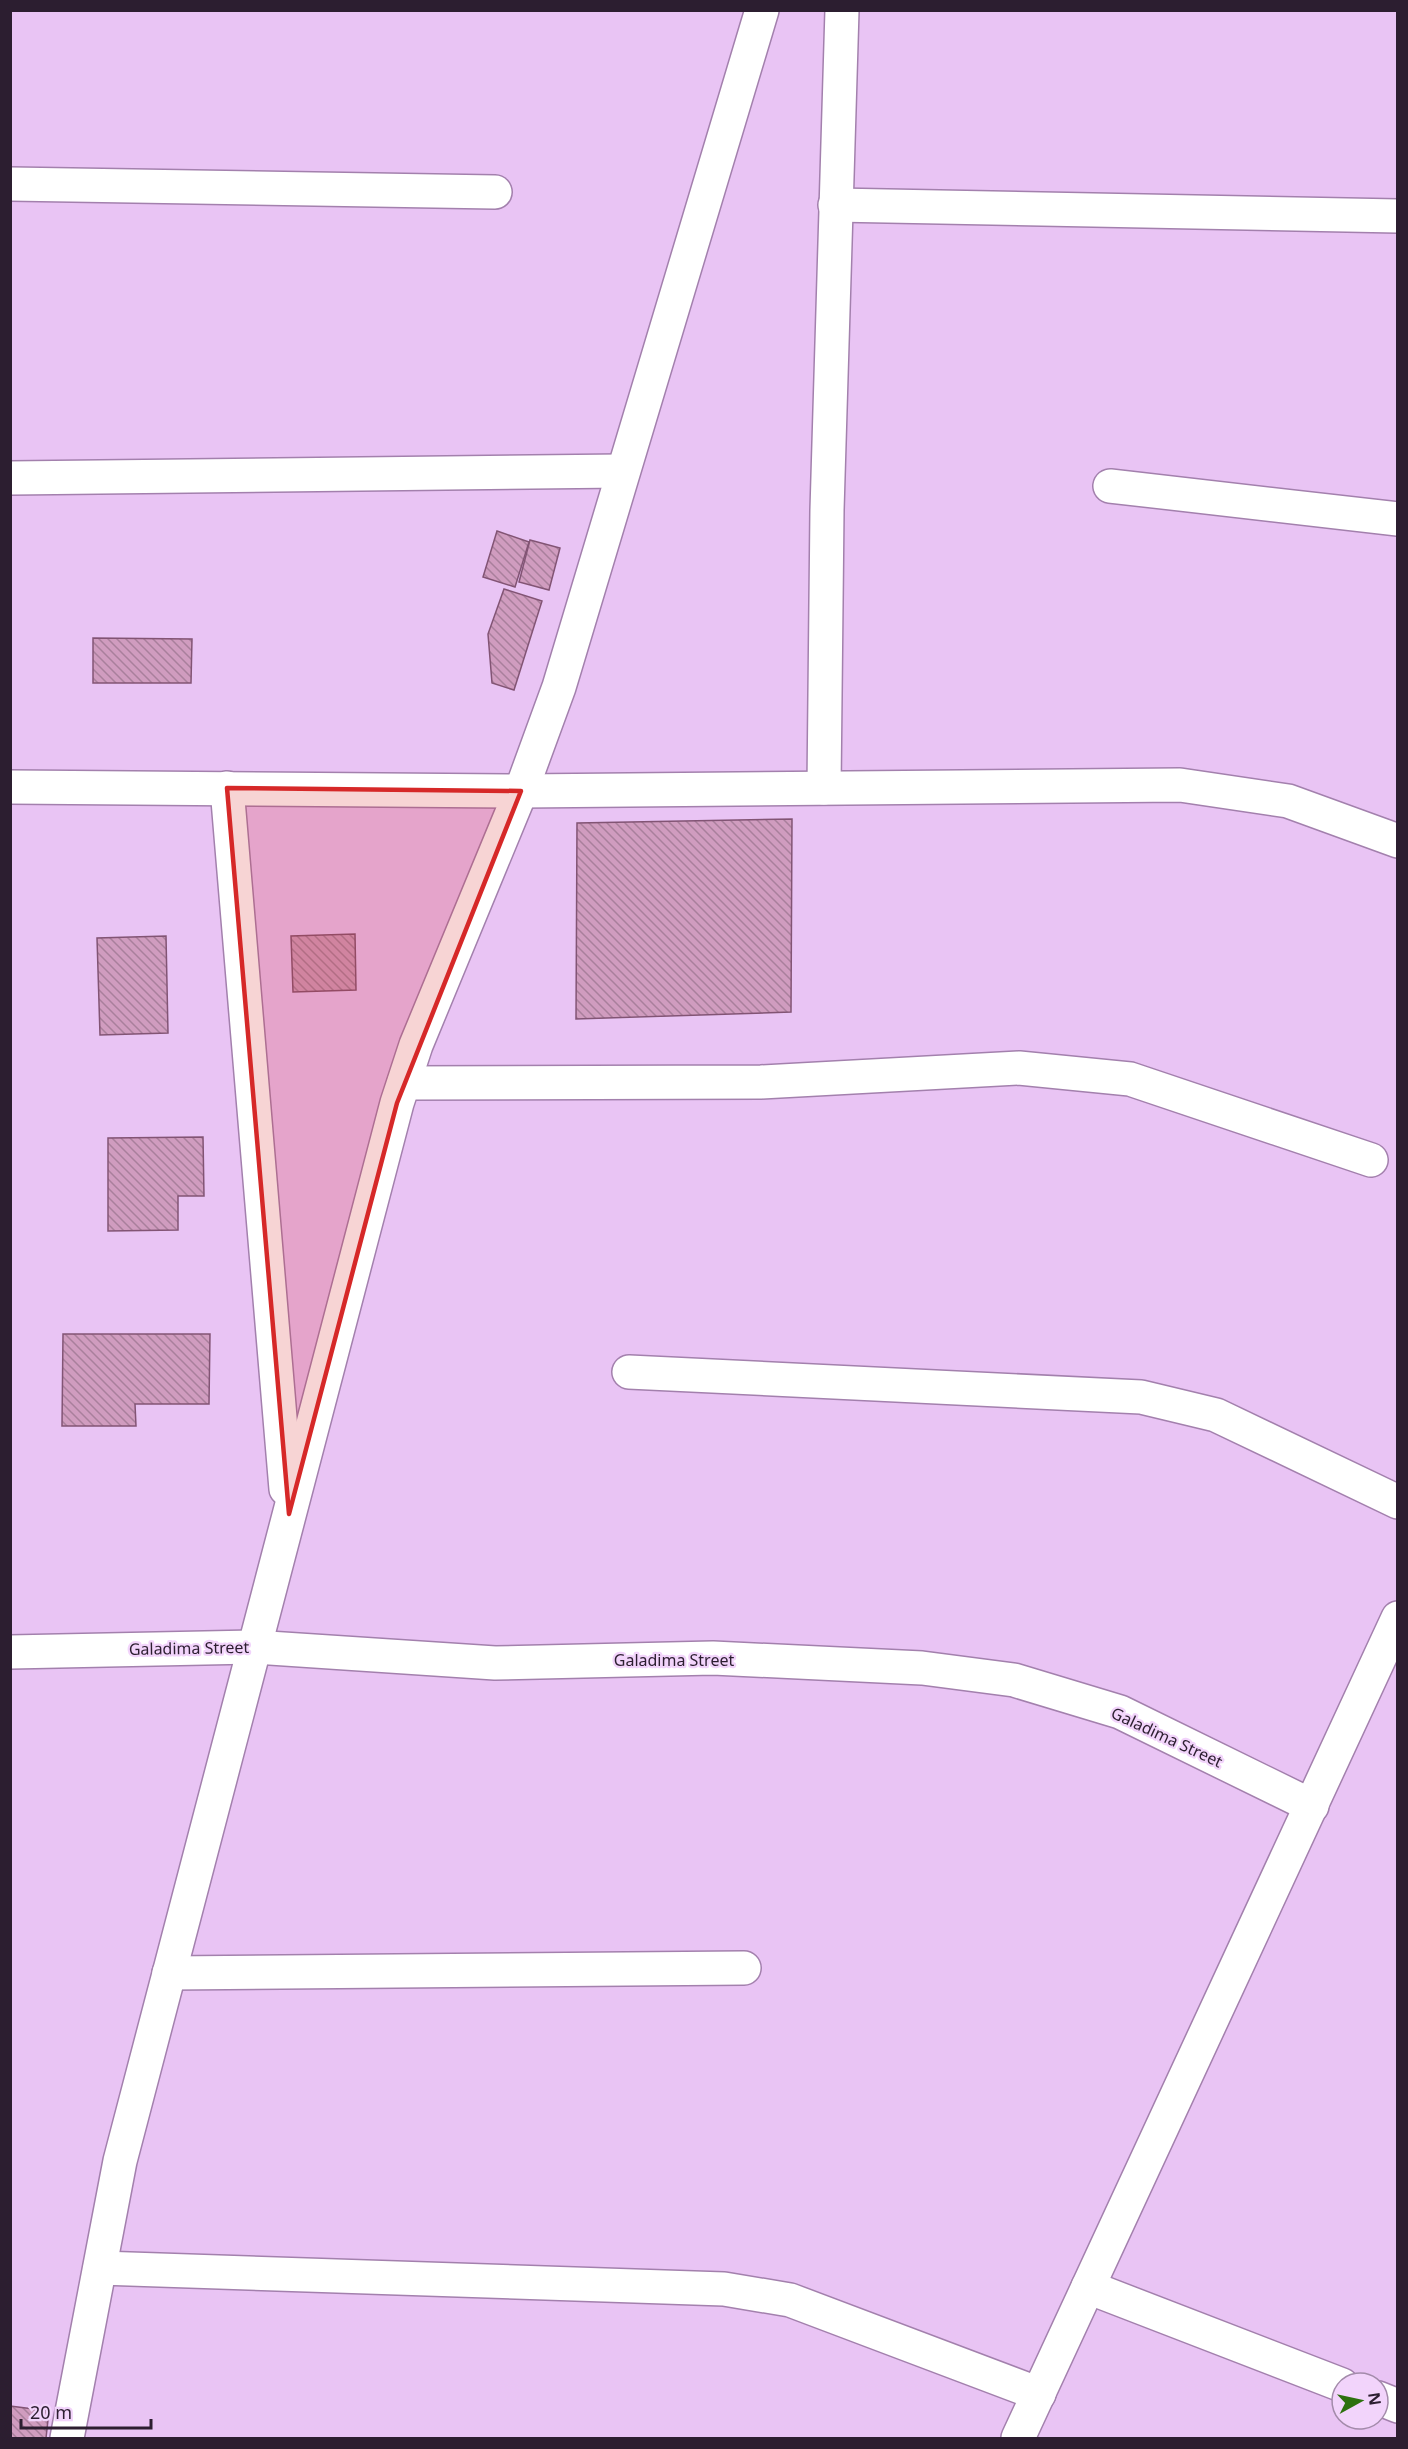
<svg xmlns="http://www.w3.org/2000/svg" width="1408" height="2449" font-family="'Noto Sans',sans-serif">
<style>
.building{fill:url(#building-back-hatch);stroke:#825474;stroke-width:1.5}
.lines{fill:none;stroke-linecap:round;stroke-linejoin:round}
.street-casing{stroke:#a380ad;stroke-width:36}
.secondary-casing{stroke:#a380ad;stroke-width:36}
.street{stroke:#fff;stroke-width:33}
.secondary{stroke:#fff;stroke-width:33}
.marked{fill:#d62828;fill-opacity:0.2;stroke:#d62828;stroke-width:4.5;stroke-linejoin:round}
.labels{text-anchor:middle;dominant-baseline:central;stroke-width:4.5;stroke-linejoin:round;paint-order:stroke}
.street-label{font-size:16px;fill:#2c1e30;stroke:#f2d4fb}
</style>
<defs>
<pattern id="building-back-hatch" width="6" height="6" patternUnits="userSpaceOnUse" patternTransform="scale(1.5)"><rect width="6" height="6" fill="#d09cbf"/><path d="M-1 5l2 2M0 0l6 6M5-1l2 2" fill="none" stroke="#a97f9c"/></pattern>
</defs>
<rect width="100%" height="100%" fill="#e9c4f4"/>
<g class="building">
<path d="M497,531l32,11 -14,45 -32,-10z"/>
<path d="M530,540l30,8 -11,42 -30,-8z"/>
<path d="M504,589l38,12 -28,89 -22,-7 -4,-49z"/>
<path d="M93,638l99,1 -1,44h-98z"/>
<path d="M792,819l-1,193 -215,7 1,-196z"/>
<path d="M355,934l1,56 -63,2 -2,-56z"/>
<path d="M166,936l2,97 -68,2 -3,-97z"/>
<path d="M203,1137l1,59h-26v34l-70,1v-93z"/>
<path d="M63,1334h147l-1,70h-74l1,22h-74z"/>
<path d="M10,2406l39,5 -3,27h-36z"/>
</g>
<g class="lines">
<g class="street-casing">
<g id="street">
<path d="M10,184l485,8"/>
<path d="M835,205l563,11"/>
<path d="M10,478l613,-7"/>
<path d="M1110,486l288,33"/>
<path d="M10,787l511,4 659,-6 108,16 110,40"/>
<path d="M227,788l59,701"/>
<path d="M824,788l3,-278 15,-500"/>
<path d="M404,1083l357,-1 258,-14 111,11 241,81"/>
<path d="M629,1372l512,25 75,18 182,87"/>
<path d="M10,1652l243,-5 242,16 218,-5 209,10 92,12 106,32 192,94"/>
<path d="M169,1973l575,-5"/>
<path d="M100,2268l624,21 66,11 249,94"/>
<path d="M1088,2287l254,98"/>
<path d="M1378,2398l20,8"/>
<path d="M67,2438l53,-277 277,-1058 19,-58 105,-254 38,-104 203,-677"/>
</g>
</g>
<g class="secondary-casing">
<path id="secondary" d="M1018,2438l380,-820"/>
</g>
<use href="#street" class="street"/>
<use href="#secondary" class="secondary"/>
</g>
<path class="marked" d="M227,788l294,3 -124,312 -108,411z"/>
<g class="labels">
<g class="street-label">
<text transform="translate(189 1648) rotate(-1)">Galadima Street</text>
<text x="674" y="1660">Galadima Street</text>
<text transform="translate(1167 1737) rotate(25)">Galadima Street</text>
</g>
</g>
<rect width="1408" height="2449" fill="none" stroke="#2c1e30" stroke-width="24"/>
<g transform="translate(1360 2401) rotate(82)"><circle r="28" fill="#f2d4fb" stroke="#a38baa" stroke-width="1.5"/>
<path d="M0-4.5L10 22L0 15L-10 22Z" fill="#2d710e"/>
<text y="-9" font-size="16" font-weight="bold" text-anchor="middle" fill="#2c1e30">N</text>
</g>
<path d="M21 2419v9h130v-9" fill="none" stroke="#2c1e30" stroke-width="3"/>
<text x="30" y="2419" font-size="18" fill="#2c1e30" stroke="#f2d4fb" stroke-width="4.5" paint-order="stroke">20 m</text>
</svg>
